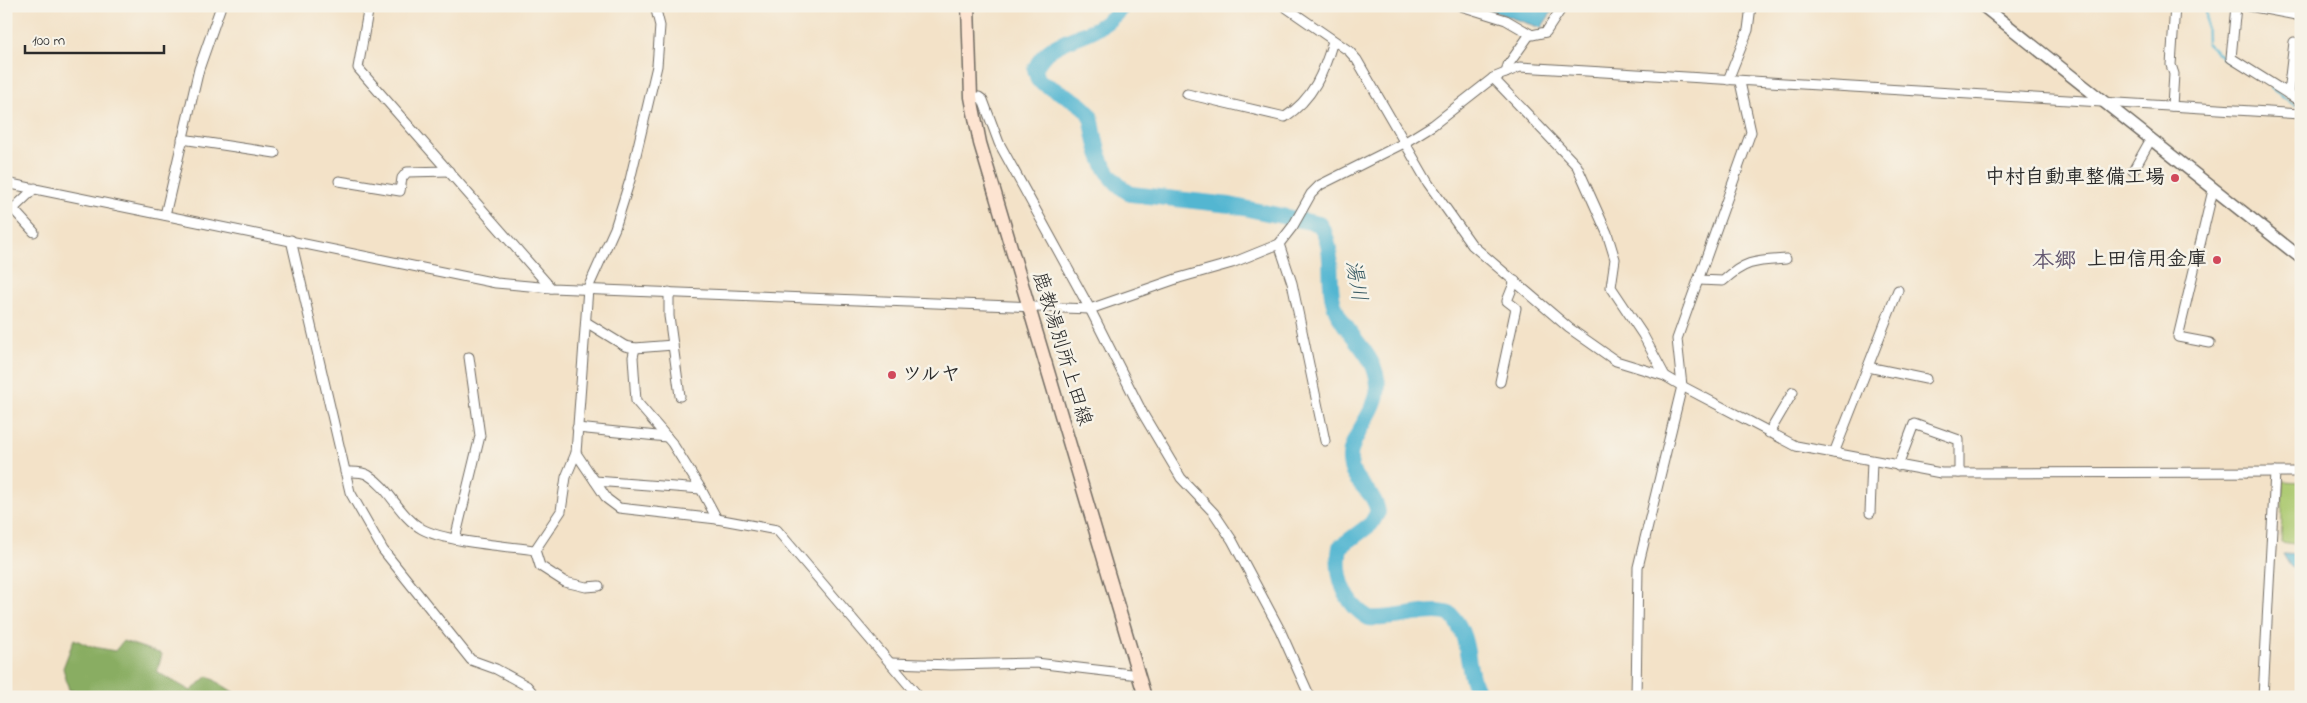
<svg xmlns="http://www.w3.org/2000/svg" width="2307" height="703" font-family="'Indie Flower','Klee One',sans-serif">
<style>
.green{fill:#acc970;stroke:#6c7a4e}
.forest{fill:#89ad62;stroke:#5a6c46}
.water{fill:#53b6d1;stroke:#3f707e}
.lines{fill:none;stroke-linecap:round;stroke-linejoin:round}
.stream{stroke:#53b6d1;stroke-width:2.5}
.river{stroke:#53b6d1;stroke-width:16}
.minor-casing{stroke:#716b62;stroke-width:11}
.tertiary-casing{stroke:#716b62;stroke-width:14}
.secondary-casing{stroke:#716b62;stroke-width:15}
.minor{stroke:#fff;stroke-width:9}
.tertiary{stroke:#fff;stroke-width:11}
.secondary{stroke:#fde4d1;stroke-width:12}
.poi-dot{fill:#d1495b;stroke:#f7f3e8;stroke-width:2}
.labels{text-anchor:middle;dominant-baseline:central;stroke-width:5;stroke-linejoin:round;paint-order:stroke}
.poi-label{font-size:20px;font-weight:bold;fill:#2b2b2b;stroke:#f7f3e8;text-anchor:end}
.street-label{font-size:20px;fill:#2b2b2b;stroke:#f7f3e8}
.water-label{font-size:21px;font-style:italic;fill:#395c65;stroke:#f7f3e8}
.quarter-label{font-size:22px;font-weight:bold;fill:#62566f;stroke:#f7f3e8}
</style>
<rect width="100%" height="100%" fill="#f7f3e8"/>
<filter id="ink" filterUnits="userSpaceOnUse"><feTurbulence type="fractalNoise" baseFrequency=".02" numOctaves="2"/><feDisplacementMap in="SourceGraphic" scale="10" xChannelSelector="R" yChannelSelector="G"/><feConvolveMatrix kernelMatrix="1 2 1 2 8 2 1 2 1" color-interpolation-filters="sRGB"/></filter>
<filter id="wash" filterUnits="userSpaceOnUse"><feTurbulence type="fractalNoise" baseFrequency=".0096" numOctaves="4" result="noise"/><feDisplacementMap in="SourceGraphic" scale="20" xChannelSelector="R" yChannelSelector="G"/><feGaussianBlur stdDeviation="1.12" result="paint"/><feColorMatrix in="noise" values="0 0 0 0 0 0 0 0 0 0 0 0 0 0 0 0 0 1.4 0 .05"/><feComposite in="paint" operator="in"/></filter>
<g filter="url(#wash)">
<rect width="100%" height="100%" fill="#f3e2c8"/>
<path class="green" d="M2283,481l18,1v63l-20,-3z"/>
<path class="forest" d="M74,639l15,7 26,5 8,-10 39,13 -5,18 34,19 17,-15 33,21h-157l-6,-6 -9,-1 -6,-22z"/>
<g class="water">
<path d="M1477,6h79l-15,22z"/>
<path d="M2283,554l18,1v18l-11,-7z"/>
</g>
<g class="lines">
<g class="stream">
<path d="M2206,6l1,37 20,19 14,7"/>
<path d="M2271,88l25,18"/>
</g>
<path class="river" d="M1123,6c-9,11 -21,21 -34,26 -22,10 -43,13 -54,37l3,11c14,10 44,20 51,34 4,6 4,16 6,23 4,23 15,45 36,57l99,11 89,19c17,22 8,52 14,77 8,32 45,52 45,86 -1,26 -30,51 -28,74 2,24 24,27 28,51l-7,12 -31,23c-5,27 4,57 29,71 24,3 64,-12 82,-3 23,25 12,58 30,82"/>
</g>
</g>
<g filter="url(#ink)">
<g class="lines">
<g class="minor-casing">
<g id="minor">
<path d="M369,6l-11,62 193,220"/>
<path d="M1284,6l65,45 8,9 71,123 44,62 97,83 47,33 49,15 17,10 114,60 145,27 360,-1"/>
<path d="M1461,6l45,14 26,15 14,-3 17,-26"/>
<path d="M2236,6l-5,52 70,44"/>
<path d="M2249,6l52,10"/>
<path d="M1506,73l2,-8 22,-31"/>
<path d="M1493,78l84,88 30,67 8,26 -4,28 32,48 22,41"/>
<path d="M1728,80l20,-50 3,-24"/>
<path d="M1187,94l98,23c28,-18 39,-45 48,-76"/>
<path d="M2288,94l6,-52"/>
<path d="M971,97h8l4,3 16,43 91,166 53,105 38,64 33,35 18,27 48,90 30,67"/>
<path d="M2172,106l2,-32 -3,-9 4,-59"/>
<path d="M182,139l93,14"/>
<path d="M2133,171l18,-32"/>
<path d="M339,181l61,10 2,-13 5,-6 42,-1"/>
<path d="M6,183l490,100 55,5 539,21 89,-31 53,-15 47,-19 14,-18 18,-32 9,-9 84,-42 29,-18 60,-47 27,-11 781,47"/>
<path d="M165,215l34,-146 22,-63"/>
<path d="M34,232l-21,-23 22,-21"/>
<path d="M291,240l59,252 33,58 88,110 25,9 31,17 9,11"/>
<path d="M1279,244l13,39 33,158"/>
<path d="M1698,280l25,1c23,-21 33,-20 63,-22"/>
<path d="M669,292v24l11,80"/>
<path d="M586,322l39,24 10,2 -2,9 3,44 36,42 29,46 16,30"/>
<path d="M2210,343l-32,-6 35,-147"/>
<path d="M635,348l38,-3"/>
<path d="M1868,367l58,12"/>
<path d="M1500,382l16,-74 -9,-7 8,-20"/>
<path d="M577,428l90,9"/>
<path d="M1769,433l24,-41"/>
<path d="M576,453l31,46 12,9 98,11 60,11 142,167"/>
<path d="M1834,453l64,-163"/>
<path d="M1898,466l16,-42 45,16v33"/>
<path d="M345,472c7,0 17,-1 23,3 22,13 31,41 54,54 24,13 84,17 113,21l26,-39 5,-34 10,-24 12,-165 27,-60 15,-48 27,-114 3,-40 -5,-20"/>
<path d="M595,481l106,8"/>
<path d="M1870,513l2,-52"/>
<path d="M455,539l25,-103 -11,-79"/>
<path d="M535,550l5,16 25,16 21,5 13,-1"/>
<path d="M891,663l60,2 85,-2 103,12"/>
<path d="M1636,697l2,-130 44,-181 -5,-47 74,-207 -11,-50"/>
<path d="M2263,697l12,-225"/>
</g>
</g>
<g class="tertiary-casing">
<path id="tertiary" d="M1983,6l318,252"/>
</g>
<g class="secondary-casing">
<path id="secondary" d="M968,6l3,91 9,46 165,554"/>
</g>
<use href="#minor" class="minor"/>
<use href="#tertiary" class="tertiary"/>
<use href="#secondary" class="secondary"/>
</g>
</g>
<g class="poi-dot">
<circle cx="2175" cy="178" r="5"/>
<circle cx="2217" cy="260" r="5"/>
<circle cx="892" cy="375" r="5"/>
</g>
<g class="labels">
<g class="poi-label">
<text x="2165" y="178">中村自動車整備工場</text>
<text x="2207" y="260">上田信用金庫</text>
<text x="902" y="375" text-anchor="start">ツルヤ</text>
</g>
<g class="street-label">
<text transform="translate(1061 349) rotate(73)">鹿教湯別所上田線</text>
</g>
<g class="water-label">
<text transform="translate(1355 281) rotate(80)">湯川</text>
</g>
<g class="quarter-label">
<text x="2054" y="262">本郷</text>
</g>
</g>
<rect width="2307" height="703" fill="none" stroke="#f7f3e8" stroke-width="25"/>
<path d="M25 45v8h139v-8" fill="none" stroke="#2b2b2b" stroke-width="2.5"/>
<text x="32" y="45" font-size="15" fill="#2b2b2b" stroke="#f7f3e8" stroke-width="4" paint-order="stroke">100 m</text>
</svg>
